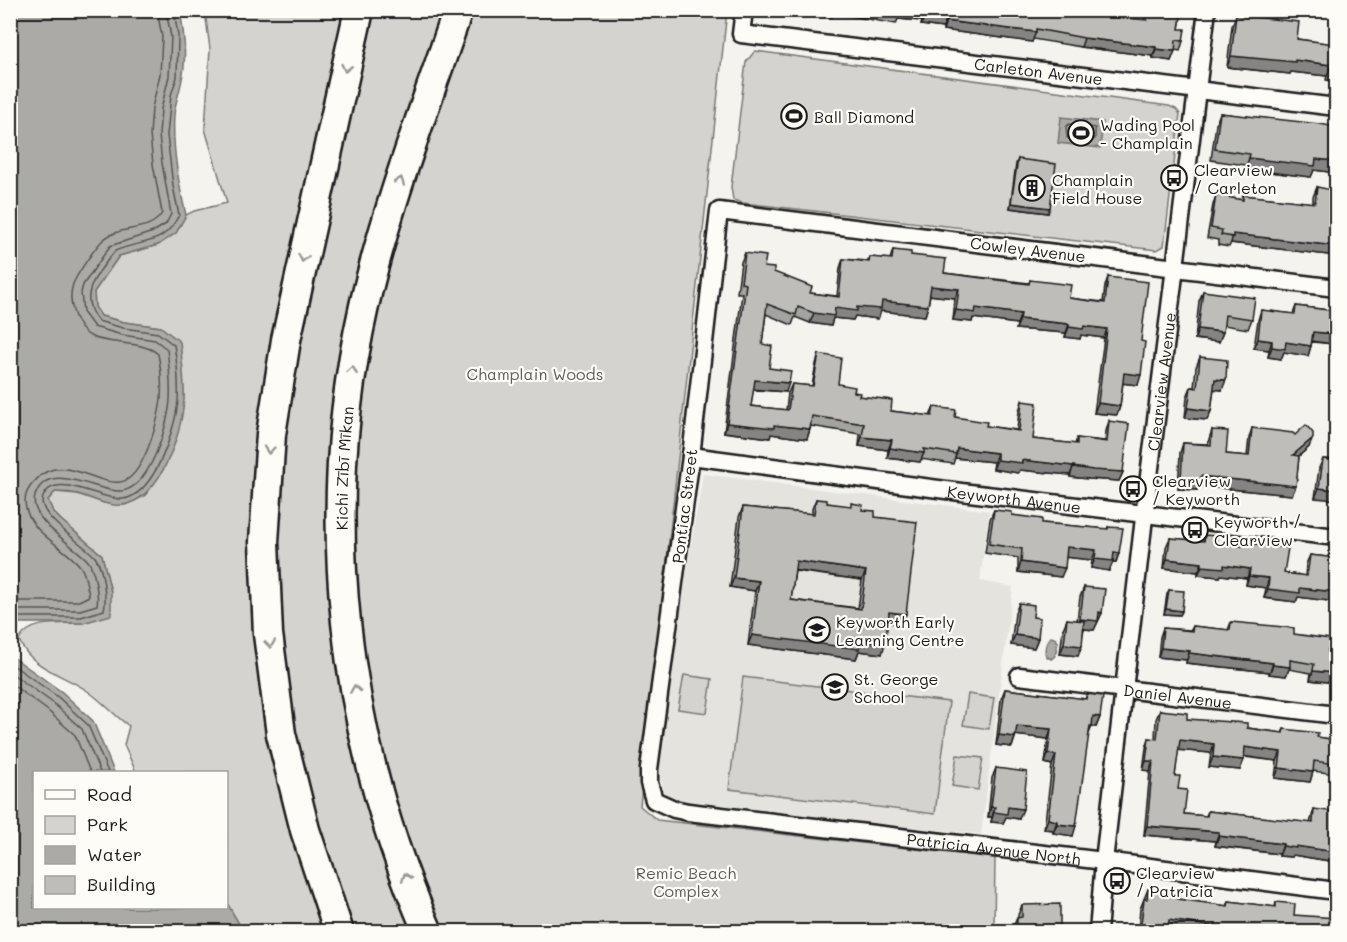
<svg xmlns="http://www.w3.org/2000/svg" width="1347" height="942" font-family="Mali,sans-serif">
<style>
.built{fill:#e4e3de}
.green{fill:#d4d3cf;stroke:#787876;stroke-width:1.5}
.water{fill:#abaaa6;stroke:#72716f;stroke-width:1.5}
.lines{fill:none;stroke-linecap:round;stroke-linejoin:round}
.shore{stroke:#555553;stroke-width:1.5}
.minor-casing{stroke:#1c1c1c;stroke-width:21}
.trunk-casing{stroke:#1c1c1c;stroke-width:33}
.minor{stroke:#fdfcf7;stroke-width:16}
.trunk{stroke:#fdfcf7;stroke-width:28}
.wall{fill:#a3a3a0;stroke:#1c1c1c;stroke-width:1.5;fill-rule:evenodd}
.shaded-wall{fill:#858482;stroke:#1c1c1c;stroke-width:1.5}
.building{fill:#bebdba;stroke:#1c1c1c;stroke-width:1.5;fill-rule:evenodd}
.oneway{stroke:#989794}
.labels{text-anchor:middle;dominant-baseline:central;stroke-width:4.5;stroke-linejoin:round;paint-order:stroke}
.street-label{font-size:16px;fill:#1c1c1c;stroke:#fdfcf7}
.poi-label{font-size:16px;fill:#1c1c1c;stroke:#fdfcf7;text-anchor:start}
.park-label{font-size:16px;fill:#5c5c5b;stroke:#fdfcf7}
</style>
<rect width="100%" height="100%" fill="#f4f3ee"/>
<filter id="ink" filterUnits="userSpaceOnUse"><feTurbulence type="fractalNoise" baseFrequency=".0167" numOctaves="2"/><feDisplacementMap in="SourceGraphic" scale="12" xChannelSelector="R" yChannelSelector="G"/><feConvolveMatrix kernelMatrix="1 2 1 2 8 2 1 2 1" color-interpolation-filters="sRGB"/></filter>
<g filter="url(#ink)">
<path class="built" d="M703,474l286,37 -9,70 33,6 -32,247 -283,-27 -14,-3 -19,-10 -5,-17 -1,-14 21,-152z"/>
<g class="green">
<path d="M205,11h522l-87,795 17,14 338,38 -1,73h-751l-16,-28 -1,-131h-90l-12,-27 5,-19c-14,-10 -26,-24 -40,-34 -24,-17 -58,-23 -70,-52 11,-21 43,-16 64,-17l28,-31 -9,-37 -41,-35 -8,-8 -5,-12 7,-8 22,2 27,9 21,2 20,-9 17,-25 13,-29 -14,-115 -37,-5 -23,-6 -6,-9 -1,-15 25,-36 39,-11 18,-12 10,-18 8,-4 33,-8 -22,-74 5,-80z"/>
<path d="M755,51l414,55 7,3 4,5 -16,132 -7,4 -414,-47 -10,-3 -2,-13 15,-125z"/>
<path d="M684,675l28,4 -5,34 -29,-4z"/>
<path d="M743,677l206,25 -14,112 -206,-25z"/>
<path d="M968,694l26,4 -5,31 -26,-4z"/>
<path d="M957,755l26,3 -5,32 -26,-4z"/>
</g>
<g class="water">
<path d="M11,10l169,1c4,21 7,46 2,68 -2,13 -7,23 -8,36 -2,34 4,67 12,100l-10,18 -18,12 -39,11 -25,36 1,15 6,9 23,6 37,5 19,15c2,19 5,40 4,59 -3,33 -22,93 -57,103 -16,5 -34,-6 -49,-10 -7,-2 -15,-2 -23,-2l-7,8 5,12 8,8 41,35 9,37v23l-28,8h-72z"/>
<path d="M1061,117l42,5 -3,26 -42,-5z"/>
<path d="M1050,637l5,1 3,4 -3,14 -4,3 -5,-3c-2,-5 0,-15 4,-19z"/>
<path d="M10,655l52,37 31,29 21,51h-80v136h192l1,-5 16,28h-232z"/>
</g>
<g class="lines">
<g class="shore">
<path d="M1069,124l26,4v11l-3,2 -25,-3 -1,-11z"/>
<path d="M10,601h69l10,-5c-2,-8 -3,-23 -9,-30 -17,-21 -54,-34 -55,-65 0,-8 4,-14 10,-20 25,-30 59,4 85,1 23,-2 39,-63 41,-83 1,-14 0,-31 -3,-45 -14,-13 -47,-9 -66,-17 -17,-8 -25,-36 -19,-53 4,-10 23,-38 31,-45 16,-14 47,-6 58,-26l-9,-49 -3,-29 2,-27 8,-34 2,-37 -5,-27"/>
<path d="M10,610h70l17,-5c2,-10 -3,-37 -9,-44 -13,-15 -60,-41 -53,-65 12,-38 63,-3 86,-5 29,-2 48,-68 49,-92 1,-16 -1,-34 -3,-50l-12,-9 -33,-5 -28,-8 -11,-15 -2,-19 2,-8 27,-39 43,-14 13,-8 5,-10 -9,-51 -3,-28 2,-26 8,-33 2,-39 -5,-27"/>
<path d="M10,617h71l23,-7c3,-11 -1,-43 -9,-53 -9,-12 -60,-41 -52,-60 11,-28 59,4 80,2 32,-4 53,-72 55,-99 1,-18 -1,-38 -4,-55l-16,-12 -35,-5 -25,-7c-22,-26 0,-48 17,-70 28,-12 48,-4 64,-36l-6,-29 -6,-51 4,-40 6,-18 1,-41 -4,-26"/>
<path d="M10,663l48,34 30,28 20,47"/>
<path d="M10,672l43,31 29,26 18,43"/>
<path d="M10,683l37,27 28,25 15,37"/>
</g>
<g class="minor-casing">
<g id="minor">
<path id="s1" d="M744,10l-3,24 595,73"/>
<path id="s2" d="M1336,288l-617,-77 -28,245 -42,313v14l5,17 20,9 14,3 416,49 232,30"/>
<path id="s3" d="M691,456l270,36 375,45"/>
<path id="s4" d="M1019,676l317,39"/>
<path id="s5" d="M1098,932l6,-71 43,-369 60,-482"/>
</g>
</g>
<g class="trunk-casing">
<g id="trunk">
<path d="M339,932l-34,-102 -24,-96 -13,-100 -4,-92 7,-108 15,-94 73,-330"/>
<path id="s6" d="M428,932c-86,-196 -111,-418 -64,-626 23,-101 61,-198 94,-296"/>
</g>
</g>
<use href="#minor" class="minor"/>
<use href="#trunk" class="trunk"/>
</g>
<g class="wall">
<path d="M785,10h333l-1,7 27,3 2,-10h36l-3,19 4,12 -3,10 -5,-1 -4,11 -18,-3v-2l-72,-9 -48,-8 -1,3 -89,-12v-2l-22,-3 1,-4 -24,-2 -2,5 -46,-8 -17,-2 -1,3z"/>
<path d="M1236,15l61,24 35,5 1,-7 3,-10v55l-10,-2 1,-4 -36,-4 -1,2 -63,-7 5,-41z"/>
<path d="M1220,113l116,14v46l-22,-3 -3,7 -66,-8 1,-4 -35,-5 5,-36z"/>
<path d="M1018,159l30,54 -38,-5 6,-44z"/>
<path d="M1317,187l12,25 7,1v43l-105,-13 -2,4 -11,-2v-5l-11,-2 6,-33 3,-10 26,5 1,-5 70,8v-6z"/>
<path d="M893,250l18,5 33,18 85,10 1,-3 39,18 34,4 2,-16 3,-9 33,64 -3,44 -15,-2 -3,23 -3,9 -23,-2 10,-75 -23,-3 -1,4 -15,-2 1,-4 -50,-4 1,-5 -44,-6 -1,4 -19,-2 2,-22 -25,-3 -2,11 -3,10 -44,-5 -3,8 -23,-3 -2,4 -20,-2 -2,8 -21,-3 -15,-6 -3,8 -26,-11 -4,30 7,24 17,24 -33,-2 -2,16 35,4 2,-17 4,-9 20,2 4,-22 3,-10 19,30 16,8 5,4 32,15 39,5 4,-9 21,10 31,9 31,4 2,-19 3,-10 11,38 42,5 2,-6 28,3 1,-10 3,-10 14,51 -4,9 -30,-2 -19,-2v-2l-50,-5 -2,3 -25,-4 1,-7 -39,-4 -2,6 -32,-5 -1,3 -33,-4 1,-8 -29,-4 1,-12 -49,-8 -4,13 -36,-5 -1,4 -46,-6 18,-139h-5l4,-31 4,-9 19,14 46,26 27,3 3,-28 3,-9 25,2 2,-4 20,2z"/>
<path d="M1203,291l49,28 -4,10 -24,-4 -1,7 -4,10 -24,-3 4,-38z"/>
<path d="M1296,306l40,5v38l-3,-1 1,-4 -22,-2 -4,14 -24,-4 -3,7 -13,-2 1,-7 -15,-2 4,-28 3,-10 32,4z"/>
<path d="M1200,357l22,33 -8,-1 -3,22 -4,9 -22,-2 2,-21 4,-10h3l2,-20z"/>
<path d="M1252,428l57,19 -10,9 -3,30 -4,9 -93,-9 -2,4 -19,-1 2,-36 3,-10 25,1 1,-5 3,-9 14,24 21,2 2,-18z"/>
<path d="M1323,459l13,1 -21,38 4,-30z"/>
<path d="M816,499l11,4 35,7 13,7 28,107 -15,-2 -6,32 -23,-3 -3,8 -108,-14 7,-54 -25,-4 9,-70 4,-10 69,7v-5zM795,571l67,9 -4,28 -67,-8z"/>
<path d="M994,510l48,13 65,6 1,-2 11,26 -3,9h-3l-4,9 -18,-3 1,-8 -26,-3 -5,20 -43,-5v-14l-33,-5 5,-34z"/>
<path d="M1205,535l11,8 25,3 5,-1 1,-2 37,30 21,3 1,-12 4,-9 26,3v44l-38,-5 -2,5 -32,-4 2,-10 -20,-3 1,-7 -26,-3 -1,2 -22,-2v-3l-34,-4 2,-21 4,-9 33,3z"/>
<path d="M1084,587l18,26 -8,17 -10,-1 -6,27 -18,-2 3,-25 4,-10 10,2 3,-24z"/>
<path d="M1169,590l13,21 -2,4 -16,-1 3,-20z"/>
<path d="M1019,603l14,14 5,21 -4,10 -23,-3 4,-32z"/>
<path d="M1231,622l63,12 34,17 8,1v31l-26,-3 1,-7 -22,-4 -3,7 -17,-2 1,-2 -84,-9 1,-3 -29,-3 2,-20 3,-9 28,2 2,-4 35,4z"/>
<path d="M1005,689l80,10 2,-5 13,23 -4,10 -4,-1 -4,10 -15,100 -20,-3 1,-3 -10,-1 8,-64 -7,-2 3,-24 -32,-4 -4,12 -16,-2 5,-46z"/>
<path d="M1160,710l27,9 95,14 2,-4 33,8 19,3v34l-23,-3 -3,11 -35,-4 2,-17 -33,-4 -4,13 -31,-3 2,-14 -33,-3 -3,26 9,38 22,2 2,-5 102,12 4,-14 22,10v43l-43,-7 -1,2 -13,-1 1,-2 -65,-8 1,-5 -72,-6 6,-64 -7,-1 3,-22 3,-10 6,1 1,-20z"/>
<path d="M996,768l23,51 -13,-2 -3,6 -12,-1 1,-5h-4l4,-39z"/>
<path d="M1148,889l21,4 8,6 50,7 2,-5 46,6 1,-5 18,13 42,17h-159l-10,-2v2h-29l2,-23z"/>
<path d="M1022,905l38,27h-47v-5l4,-9h1v-3z"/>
</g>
<g class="shaded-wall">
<path d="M785,10h67l-2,6 -17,-2 -1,3z"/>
<path d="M900,10h14l11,2 -3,9 -24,-2z"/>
<path d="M925,16l21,3 -3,9 -22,-3z"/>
<path d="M946,21l90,11 -4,10 -89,-12z"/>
<path d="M1084,38l72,9 -3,9 -72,-9z"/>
<path d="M1156,49l19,2 -4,10 -18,-3z"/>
<path d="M1231,56l64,4 36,5 -4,11 -36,-4 -1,2 -63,-7z"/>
<path d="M1249,158l67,1 20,2v12l-22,-3 -3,7 -66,-8z"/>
<path d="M1011,203l39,5 -2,5 -38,-5z"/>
<path d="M1233,234l103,12v10l-105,-13z"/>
<path d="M931,286l28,3 -4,9 -27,-3z"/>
<path d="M882,301l46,5 -3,10 -44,-5 -3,8 -23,-3 -2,4 -20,-2 -2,8 -21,-3 4,-10 21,-5z"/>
<path d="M976,308l45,6 -4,10 -44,-6 -1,4 -19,-2 3,-10z"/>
<path d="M1020,319l49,5 -3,9 -50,-4z"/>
<path d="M1084,326l23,3 -3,9 -23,-3 -1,4 -15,-2 4,-10z"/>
<path d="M1198,329l25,3 -4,10 -24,-3z"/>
<path d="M1313,332l23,2 -2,10 -24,-3z"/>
<path d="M1258,339l14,2 -3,9 -15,-2z"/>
<path d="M1336,339v10l-3,-1z"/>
<path d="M1286,342l25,4 -3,10 -24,-4 -3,7 -13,-2 4,-10z"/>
<path d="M1124,373l17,2 -3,10 -18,-2z"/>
<path d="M1215,379l11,1 -4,10 -11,-1z"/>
<path d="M755,380l34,3 -3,9 -35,-3z"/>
<path d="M1098,403l22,3 -3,9 -23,-2z"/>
<path d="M1188,408l23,3 -4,9 -22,-2z"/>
<path d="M727,423l47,2 36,4 -3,10 -36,-5 -1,4 -46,-6z"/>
<path d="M862,437l30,3 -4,10 -29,-4z"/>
<path d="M1313,438l-4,9 -19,17 3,-9z"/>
<path d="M890,448l34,5 -4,9 -33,-4z"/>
<path d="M957,448l40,5 -3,9 -39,-4z"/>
<path d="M997,460h25l52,6 -4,9 -50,-5 -2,3 -25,-4z"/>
<path d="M1073,467l50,5 -4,9 -30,-2 -19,-2z"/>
<path d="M1201,476l95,10 -4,9 -93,-9 -2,4 -19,-1 3,-10z"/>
<path d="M1319,488l17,2v10l-21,-2z"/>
<path d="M1067,547l29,3 -4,10 -29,-3z"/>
<path d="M1114,552l5,1 -3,9h-3l-4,9 -18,-3 4,-9z"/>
<path d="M1167,559l35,4 -4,9 -34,-4z"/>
<path d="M796,561l70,10 -4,9 -70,-10z"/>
<path d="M1021,562l44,6 -4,9 -43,-5z"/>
<path d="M1224,565l26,4 -3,9 -26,-3 -1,2 -22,-2 4,-9z"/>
<path d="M1249,576l20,2 -3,10 -20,-3z"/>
<path d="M734,578l25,3 -4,10 -25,-4z"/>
<path d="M1300,588l36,4v10l-38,-5 -2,5 -32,-4 4,-9z"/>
<path d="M1166,609l16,2 -2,4 -16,-1z"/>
<path d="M889,612l17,2 -3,10 -17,-2z"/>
<path d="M1099,612l3,1 -8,17 -17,-2 3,-9z"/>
<path d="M752,635l108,6 25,3 -3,10 -23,-3 -3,8 -108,-14z"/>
<path d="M1015,635l23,3 -4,10 -23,-3z"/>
<path d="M1064,644l18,2 -4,10 -18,-2z"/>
<path d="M1161,648l29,3 -3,9 -29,-3z"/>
<path d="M1189,653l84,10 -3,9 -84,-9z"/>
<path d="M1273,665l17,2 -4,9 -17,-2z"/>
<path d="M1313,671l23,2v10l-26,-3z"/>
<path d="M1093,716l7,1 -4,10 -4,-1 -4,10h-2z"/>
<path d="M1017,726l34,3 -3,10 -34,-4z"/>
<path d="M999,735l16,2 -3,10 -16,-2z"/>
<path d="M1180,740l34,4 -3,9 -35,-3z"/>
<path d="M1245,747l36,5 -4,9 -36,-5z"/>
<path d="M1048,754l8,1 -4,10 -7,-2z"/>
<path d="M1213,757l31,3 -4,10 -31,-3z"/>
<path d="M1146,761h7l-3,10 -7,-1z"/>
<path d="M1279,768l34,4 -3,10 -35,-4z"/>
<path d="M991,807h4l-3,10h-4z"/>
<path d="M1008,807l15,2 -4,10 -13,-2 -3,6 -12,-1 3,-10z"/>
<path d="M1048,819l9,2 -3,9 -10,-1z"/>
<path d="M1057,824l19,2 -3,10 -20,-3z"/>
<path d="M1147,826l72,6 -3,9 -72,-6z"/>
<path d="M1219,836l64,8 -3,10 -65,-8z"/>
<path d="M1283,846h13l40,6v10l-43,-7 -1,2 -13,-1z"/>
<path d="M1169,920l56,8 -1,4h-47l-12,-2z"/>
</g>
<g class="building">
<path d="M877,10h23v4z"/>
<path d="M914,10h119l7,1v-1h78l-1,7 30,3 1,-10h34l-3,19h6l-2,12 -7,-1 -1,11 -19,-2v-2l-72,-9 -48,-9v3l-90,-11v-2l-21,-3v-4z"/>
<path d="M1236,15l63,7 -2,17 37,5 2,-16v42l-6,-1 1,-4 -36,-5v2l-64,-6z"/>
<path d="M1220,113l100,11 16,3v34l-20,-2 -1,7 -66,-8 1,-4 -35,-5z"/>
<path d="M1018,159l38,5 -6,44 -39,-5z"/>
<path d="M1317,187l15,3 -3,22 7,1v33l-103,-12v3l-12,-2 1,-5 -11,-2 5,-33 27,5v-5l72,8z"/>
<path d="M893,250l18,2v3l35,4 -2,14 85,11 1,-4 41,5 -2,13 36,5 3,-26 40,5 -7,59 4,1 -4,33 -17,-2 -4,33 -22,-3 9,-74 -23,-3 -1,3 -14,-2v-3l-49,-5 1,-5 -45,-6 -1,5 -19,-3 3,-21 -28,-3 -3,20 -46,-5 -1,8 -24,-2v4l-22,-3 -1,8 -20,-3 -16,-6 -2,8 -29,-11 -5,40 10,2 -3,22 22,3 -2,12 -34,-3 -4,26 37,4 4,-26 21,2 6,-32 22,4 -3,26 17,3 -1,5 6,1 -1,3 33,4 -1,11 41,5 2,-9 22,3 -1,7 32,5 -1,4 33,5 3,-30 15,2 -4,36 44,5v-6l30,4 2,-21 20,3 -6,48 -30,-2 -20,-3 1,-1 -52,-6v3l-25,-3v-7l-40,-5 -1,6 -32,-5v4l-34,-5 2,-8 -30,-3 2,-13 -52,-8 -2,13 -36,-4v3l-47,-5 19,-139 -5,-1 4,-30 21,3 -2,11 10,1v4l38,15 -2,6 29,4 4,-38 26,3 1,-5 22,2z"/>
<path d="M1203,291l52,7 -3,21 -27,-4 -2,17 -25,-3z"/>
<path d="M1296,306l40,5v23l-23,-2 -2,14 -25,-4 -1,7 -13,-2v-6l-14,-2 3,-29 34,4z"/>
<path d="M1200,357l27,3 -1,20 -11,-1 -4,32 -23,-3 3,-21 6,1z"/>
<path d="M1306,425l7,8v5l-20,17 6,1 -3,30 -95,-10v4l-20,-1 2,-36 28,2 1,-15 16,1 -2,23 23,2 3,-28 41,5 2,2z"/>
<path d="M1323,459l13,1v30l-17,-2z"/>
<path d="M816,499l11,1v3l24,3v-3l12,2 -1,5 13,1v6l42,5 -11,92 -17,-2 -4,32 -25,-3 -1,8 -107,-14 7,-54 -25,-3 9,-71 71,7zM796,561l70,10 -5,38 -70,-9z"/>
<path d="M994,510l18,2v3l30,4v4l66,6v-2l15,1 -4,25 -5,-1 -1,9 -18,-2 1,-9 -29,-3 -2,21 -44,-6 1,-13 -33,-5z"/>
<path d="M1205,535l12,1 -1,7 25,3 6,-1v-2l41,5 -4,25 23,3 3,-21 26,3v34l-36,-4v5l-32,-4 1,-11 -20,-2 1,-7 -26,-4v3l-22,-2v-3l-35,-4 3,-21 34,3z"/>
<path d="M1084,587l21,2 -3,24 -3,-1 -1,9 -18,-2z"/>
<path d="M1169,590l15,1 -2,20 -16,-2z"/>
<path d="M1019,603l15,2 -1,12 7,1 -2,20 -23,-3z"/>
<path d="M1067,619l17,2 -2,25 -18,-2z"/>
<path d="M1231,622l63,6v6l36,5 -2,12 8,1v21l-23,-2 1,-7 -24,-4v7l-17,-2v-2l-84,-10 1,-2 -29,-3 2,-20 29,3 1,-5 37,4z"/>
<path d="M1005,689l81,10 1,-5 16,2 -3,21 -7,-1 -1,10h-2l-14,100 -19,-2v-3l-9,-2 8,-64 -8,-1 3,-25 -34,-3 -2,11 -16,-2z"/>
<path d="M1160,710l27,3v6l60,4v5l36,5 1,-4 34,4 -1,4 19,3v24l-22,-3 -1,11 -34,-4 2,-16 -36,-5 -1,13 -31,-3 1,-13 -34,-4 -5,36h5l-2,13 9,1 -3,24 23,2 1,-5 105,12 1,-14 22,3v40l-40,-6v2l-13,-2v-2l-64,-8v-4l-72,-6 6,-65h-7l3,-23 8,1z"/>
<path d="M996,768l31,4 -4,37 -15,-2 -1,7 -13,-2 1,-5h-4z"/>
<path d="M1148,889l21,3v1l7,1 1,5 51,7 1,-5 47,6v-5l19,2 -1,11 42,3v14h-111v-4l-56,-8 -2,12h-27l4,-33h3z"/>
<path d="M1060,904v28h-43v-14l5,-1v-12z"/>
</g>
<defs><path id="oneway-chevron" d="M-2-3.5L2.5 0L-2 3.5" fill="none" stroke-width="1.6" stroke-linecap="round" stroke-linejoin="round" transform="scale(1.5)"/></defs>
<g class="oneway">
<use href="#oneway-chevron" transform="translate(346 68) rotate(103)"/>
<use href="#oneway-chevron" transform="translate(400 181) rotate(-71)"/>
<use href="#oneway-chevron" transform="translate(303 258) rotate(103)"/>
<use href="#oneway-chevron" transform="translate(352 370) rotate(-80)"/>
<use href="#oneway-chevron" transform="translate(269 450) rotate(95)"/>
<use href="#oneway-chevron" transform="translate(270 644) rotate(84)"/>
<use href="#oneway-chevron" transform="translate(355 689) rotate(-99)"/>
<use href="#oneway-chevron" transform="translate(406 877) rotate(-110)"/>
</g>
</g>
<defs>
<g id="stadium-ring" transform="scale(1.35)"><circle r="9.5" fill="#fdfcf7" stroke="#1c1c1c" stroke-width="1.5"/><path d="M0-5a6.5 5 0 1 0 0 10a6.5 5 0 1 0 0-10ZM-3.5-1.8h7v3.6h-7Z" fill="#1c1c1c"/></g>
<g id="bus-ring" transform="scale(1.35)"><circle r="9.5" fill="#fdfcf7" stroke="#1c1c1c" stroke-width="1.5"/><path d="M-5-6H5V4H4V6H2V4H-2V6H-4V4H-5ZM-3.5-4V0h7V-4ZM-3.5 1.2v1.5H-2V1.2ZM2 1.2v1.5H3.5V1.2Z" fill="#1c1c1c"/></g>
<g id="building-ring" transform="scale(1.35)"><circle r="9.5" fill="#fdfcf7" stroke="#1c1c1c" stroke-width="1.5"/><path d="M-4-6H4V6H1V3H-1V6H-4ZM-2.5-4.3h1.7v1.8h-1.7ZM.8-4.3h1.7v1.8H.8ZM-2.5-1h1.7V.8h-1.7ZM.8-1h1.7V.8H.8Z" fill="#1c1c1c"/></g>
<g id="school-ring" transform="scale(1.35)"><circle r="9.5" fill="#fdfcf7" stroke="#1c1c1c" stroke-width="1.5"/><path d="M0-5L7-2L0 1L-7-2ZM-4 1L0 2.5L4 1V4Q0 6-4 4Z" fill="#1c1c1c"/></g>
</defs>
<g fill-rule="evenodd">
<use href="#stadium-ring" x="794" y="116"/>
<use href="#stadium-ring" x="1081" y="133"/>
<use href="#bus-ring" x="1174" y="178"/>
<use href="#building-ring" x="1032" y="188"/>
<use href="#bus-ring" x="1133" y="489"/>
<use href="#bus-ring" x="1195" y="530"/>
<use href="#school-ring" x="817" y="630"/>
<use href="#school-ring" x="835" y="687"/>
<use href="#bus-ring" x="1117" y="881"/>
</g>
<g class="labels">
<g class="street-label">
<text stroke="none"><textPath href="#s1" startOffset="324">Carleton Avenue</textPath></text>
<text transform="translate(1028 249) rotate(7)">Cowley Avenue</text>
<text stroke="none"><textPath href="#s5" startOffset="554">Clearview Avenue</textPath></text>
<text stroke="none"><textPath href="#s6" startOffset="476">Kichi Zībī Mīkan</textPath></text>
<text stroke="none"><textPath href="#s3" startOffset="326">Keyworth Avenue</textPath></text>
<text transform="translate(684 506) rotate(-83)">Pontiac Street</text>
<text stroke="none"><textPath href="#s4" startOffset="160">Daniel Avenue</textPath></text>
<text stroke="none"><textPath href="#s2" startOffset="1560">Patricia Avenue North</textPath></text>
</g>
<g class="poi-label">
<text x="814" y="116">Ball Diamond</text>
<text x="1100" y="124">Wading Pool<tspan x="1100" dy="18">- Champlain</tspan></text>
<text x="1194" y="169">Clearview<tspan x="1194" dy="18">/ Carleton</tspan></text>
<text x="1052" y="179">Champlain<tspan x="1052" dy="18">Field House</tspan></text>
<text x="1152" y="480">Clearview<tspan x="1152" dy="18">/ Keyworth</tspan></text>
<text x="1214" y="521">Keyworth /<tspan x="1214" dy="18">Clearview</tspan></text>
<text x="836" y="621">Keyworth Early<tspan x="836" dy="18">Learning Centre</tspan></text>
<text x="854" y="678">St. George<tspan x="854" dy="18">School</tspan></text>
<text x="1136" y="872">Clearview<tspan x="1136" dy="18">/ Patricia</tspan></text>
</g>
<g class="park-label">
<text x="535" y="373">Champlain Woods</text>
<text x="686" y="872">Remic Beach<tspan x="686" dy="18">Complex</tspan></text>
</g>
</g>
<rect width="1347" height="942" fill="none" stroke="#fdfcf7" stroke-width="36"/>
<rect x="18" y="18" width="1311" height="906" fill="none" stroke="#1c1c1c" stroke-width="2" filter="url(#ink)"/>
<rect x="33" y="771" width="195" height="138" fill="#fdfcf7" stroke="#a3a29f" stroke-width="1.5"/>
<rect x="45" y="790" width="30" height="9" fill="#fdfcf7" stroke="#a3a29f" stroke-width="1.5"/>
<text x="87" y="801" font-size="18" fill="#1c1c1c">Road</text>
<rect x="45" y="816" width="30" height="18" fill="#d4d3cf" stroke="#a3a29f" stroke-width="1.5"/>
<text x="87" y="831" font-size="18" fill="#1c1c1c">Park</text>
<rect x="45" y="846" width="30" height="18" fill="#abaaa6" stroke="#a3a29f" stroke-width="1.5"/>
<text x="87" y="861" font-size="18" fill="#1c1c1c">Water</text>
<rect x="45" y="876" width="30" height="18" fill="#bebdba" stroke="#a3a29f" stroke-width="1.5"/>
<text x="87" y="891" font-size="18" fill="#1c1c1c">Building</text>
</svg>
